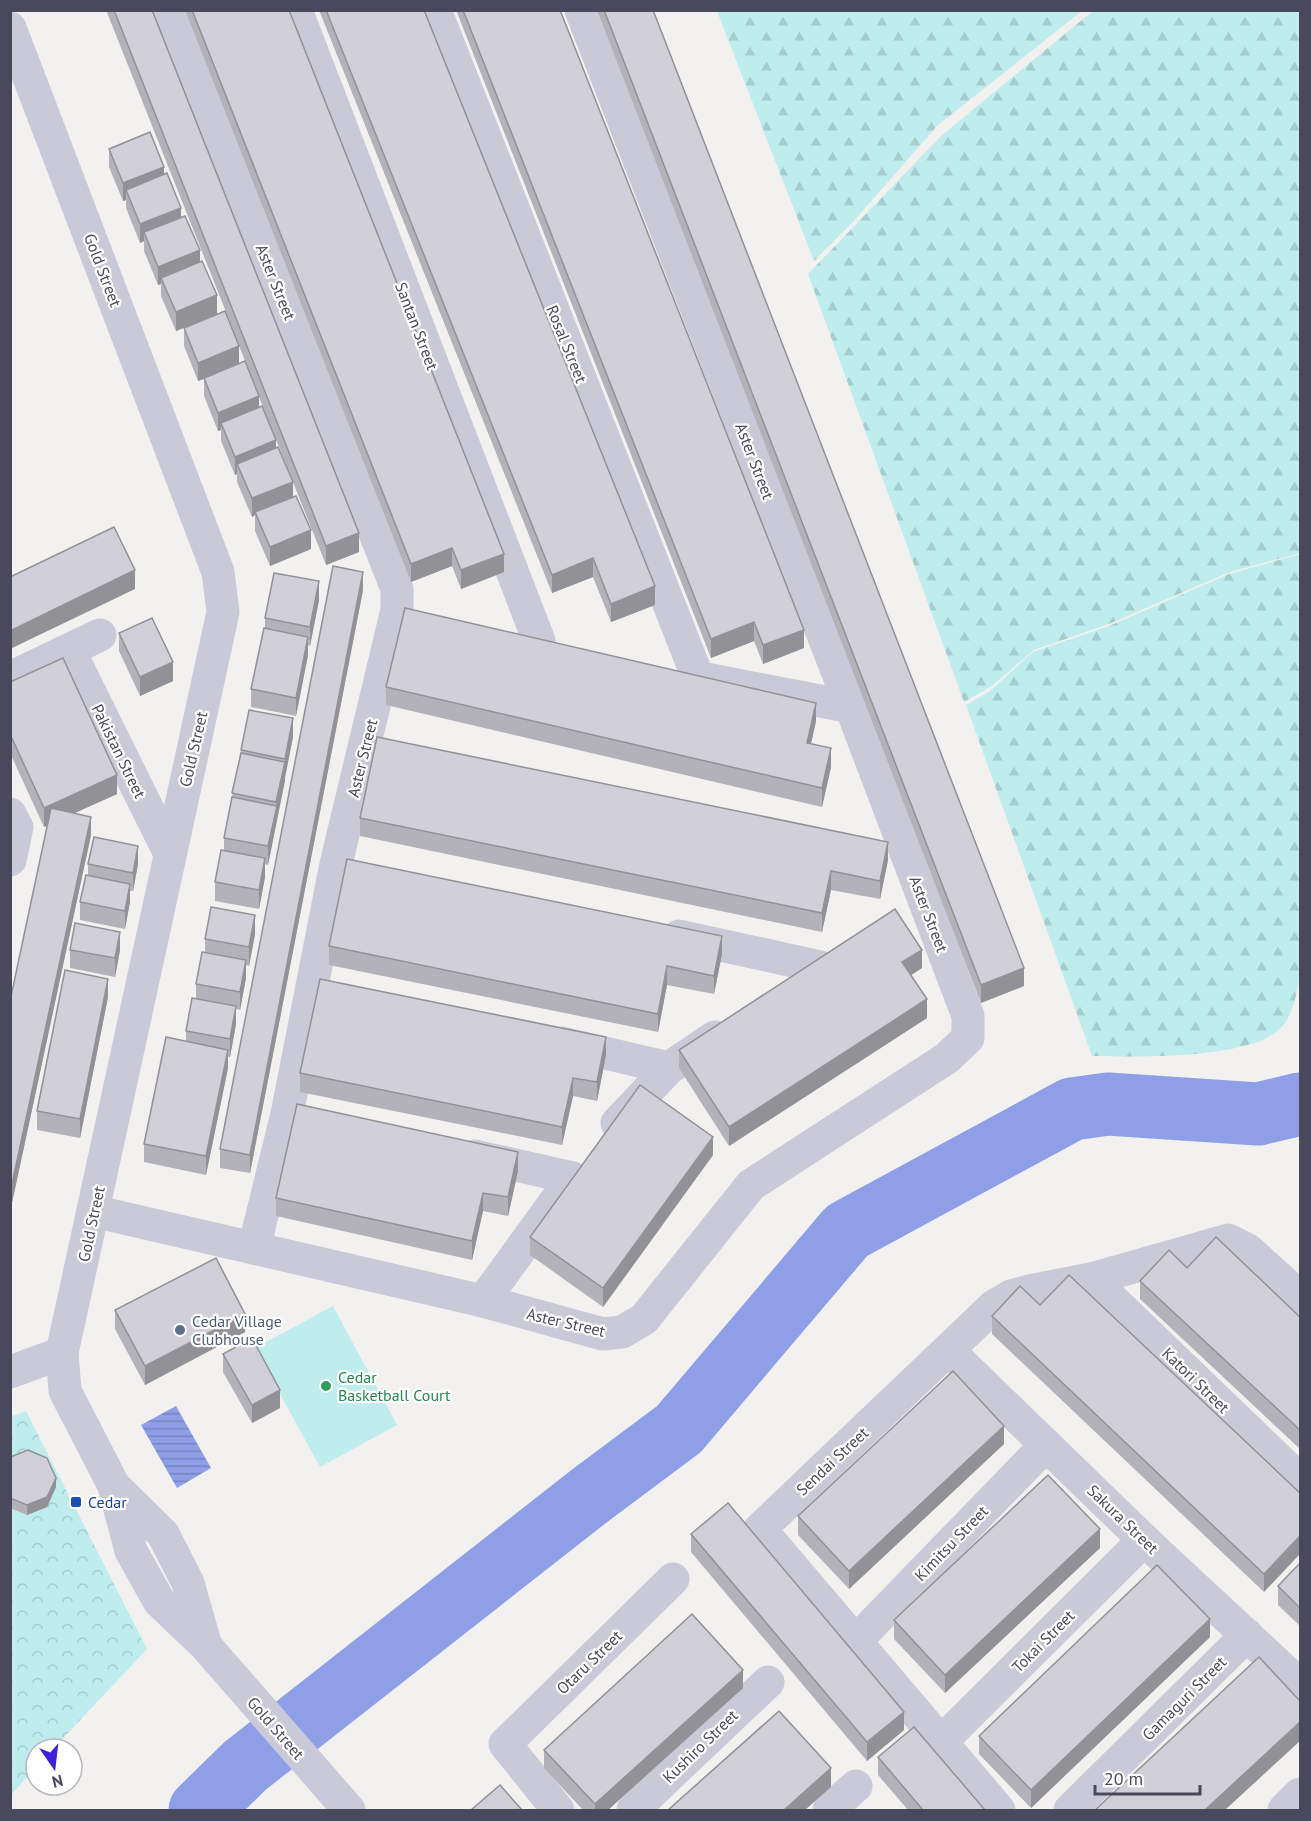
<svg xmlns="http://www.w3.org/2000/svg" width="1311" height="1821" font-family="'PT Sans',sans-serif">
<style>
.forest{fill:url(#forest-firs)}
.park{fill:url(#park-crowns)}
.pitch{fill:#bfeded}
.water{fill:url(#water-rules)}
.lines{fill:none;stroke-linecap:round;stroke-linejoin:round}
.river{stroke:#8e9fe8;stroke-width:63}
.minor{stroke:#cac9d8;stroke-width:33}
.wall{fill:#b4b2b9;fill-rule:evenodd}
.shaded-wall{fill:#929196}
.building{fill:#d1cfd7;stroke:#929196;stroke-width:1.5}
.service-dot{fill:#5c6f8a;stroke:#fff;stroke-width:2}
.leisure-dot{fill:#2e9e5b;stroke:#fff;stroke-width:2}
.transit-dot{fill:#1a4fb4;stroke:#fff;stroke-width:2}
.labels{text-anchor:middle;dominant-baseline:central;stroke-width:4.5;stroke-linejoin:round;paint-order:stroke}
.street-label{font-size:16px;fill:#4a485c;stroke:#fff}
.service-label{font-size:16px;fill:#4e5e75;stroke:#fff;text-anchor:start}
.leisure-label{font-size:16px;fill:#27864d;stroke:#fff;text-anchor:start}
.transit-label{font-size:16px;fill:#164399;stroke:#fff;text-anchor:start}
</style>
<defs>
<pattern id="forest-firs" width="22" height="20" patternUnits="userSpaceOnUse" patternTransform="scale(1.5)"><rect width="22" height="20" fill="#bfeded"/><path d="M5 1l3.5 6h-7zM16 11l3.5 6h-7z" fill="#a6cdce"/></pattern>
<pattern id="park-crowns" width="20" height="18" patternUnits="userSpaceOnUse" patternTransform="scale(1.5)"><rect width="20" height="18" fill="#bfeded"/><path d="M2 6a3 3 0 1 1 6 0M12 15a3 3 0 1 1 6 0" fill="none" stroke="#a6cdce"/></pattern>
<pattern id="water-rules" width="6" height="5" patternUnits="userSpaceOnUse" patternTransform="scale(1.5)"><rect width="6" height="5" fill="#8e9fe8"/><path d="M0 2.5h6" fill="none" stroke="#7684bf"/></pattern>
</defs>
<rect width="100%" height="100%" fill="#f2f1ef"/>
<g class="forest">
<path d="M1094,10l206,1v542l-70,19 -121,52 -75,26 -42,36 -28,16 -156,-428 134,-139z"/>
<path d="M717,11h365l-144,114 -85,97 -39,39z"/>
<path d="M1300,554v420c-3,18 -6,41 -20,55 -32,31 -144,28 -188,27l-126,-351 24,-14 43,-39 76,-26 120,-52z"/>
</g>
<path class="park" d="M26,1411l121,238 -94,100h-17v18l-25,28 -1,-378z"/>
<path class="pitch" d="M333,1306l64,119 -77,42 -65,-119z"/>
<path class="water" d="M176,1406l35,62 -34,20 -36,-63z"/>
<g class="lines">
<path class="river" d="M200,1810l45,-44 343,-269 91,-68 168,-198 225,-122 36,-5 150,10 42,-10"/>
<g class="minor">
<path d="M169,10l228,579v21l-61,254 -49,250 -33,134"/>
<path d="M296,10l243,631"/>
<path d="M435,10l263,668"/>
<path d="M10,28l208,544 5,40 -161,741 3,38 49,95 17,65 28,50 46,44 144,165"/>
<path d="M69,650l100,202"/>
<path d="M10,678l90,-43"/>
<path d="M706,679l145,28"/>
<path d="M10,814l7,13 -7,33"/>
<path d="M679,936l142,31"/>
<path d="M562,1043l107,25"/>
<path d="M617,1123l52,-55 46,-31"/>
<path d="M475,1156l98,22"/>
<path d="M93,1211l390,90 120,33 19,-2 22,-13 107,-134 196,-127 21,-20v-22l-117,-309 -270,-697"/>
<path d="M1091,1279l209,201"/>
<path d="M483,1301l85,-117"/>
<path d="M949,1351l195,189 156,145"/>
<path d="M10,1372l52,-19"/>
<path d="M115,1487l48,47 25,49 17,60"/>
<path d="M855,1642l191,-197"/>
<path d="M941,1742l203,-202"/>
<path d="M558,1810l-53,-66 168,-165"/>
<path d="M633,1810l135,-128"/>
<path d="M829,1810l27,-24"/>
<path d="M999,1810l-239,-281 234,-223 17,-10 18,-5 62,-12 137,-39 20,10 52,47"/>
<path d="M1070,1810l177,-175"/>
<path d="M1284,1810l16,-16"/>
</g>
</g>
<g class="wall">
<path d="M106,10h46l207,542 -33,13 -67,-168v10l17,41 35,101 -41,17 -15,-35v-16l-3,2 -15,-35v-8l-2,1 -14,-34v-11l-3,1 -14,-35v-17l-6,2 -14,-35v-18l46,-6zM239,346l14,34 -14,-17z"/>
<path d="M185,10h104l215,562 -43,17 -9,-23 -41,16z"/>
<path d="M319,10h105l231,595 -44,17 -18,-45 -41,16z"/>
<path d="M456,10h104l244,638 -41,16 -9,-23 -43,17z"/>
<path d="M597,10h56l371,976 -43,17z"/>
<path d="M109,149l55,25 36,88 17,52 -41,17 -15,-35v-12l-3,1 -14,-34v-10l-4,2 -14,-35v-8l-3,1 -14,-34z"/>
<path d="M363,590l-113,583 -30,-5v-19z"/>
<path d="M319,600l-9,46 -2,-1v10l-12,61 -45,-9v-18l14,-60v-11z"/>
<path d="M119,633l54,48 -33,15 -21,-45z"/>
<path d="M10,682l107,112 -43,19 17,22 -81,377v-211l38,-176 -4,2 -34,-74z"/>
<path d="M386,687l430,34 -5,23 20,23 -9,40 -436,-102z"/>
<path d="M293,737l-25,128 -3,-1v13l-6,32 -44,-8v-19l9,-31v-13l17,-88z"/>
<path d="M360,818l528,42 -8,39 -49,-9 -9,42 -462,-96z"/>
<path d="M88,864h50l-5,27h-3v11l-5,27 -45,-9v-18l8,-26z"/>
<path d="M255,934l-6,32 -3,-1v13l-6,32 -4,-1v15l-6,33h-2v11l-22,107 -62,-13v-18l42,-103v-10l10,-32v-15l9,-32v-13z"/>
<path d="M329,946l393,8 -8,40 -47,-9 -9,47 -329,-67z"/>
<path d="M70,950h50l-5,27 -45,-9z"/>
<path d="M922,968l-11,7 16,43 -198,128 -50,-78v-18z"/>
<path d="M108,997l-28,141 -43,-8v-19z"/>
<path d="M606,1055l-9,46 -24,-5 -11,49 -262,-53v-19z"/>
<path d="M713,1155l-110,152 -73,-52v-18z"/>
<path d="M518,1171l-10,45 -25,-5 -11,49 -196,-44v-18z"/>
<path d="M1187,1268l113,49v132l-160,-150v-18z"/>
<path d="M1040,1305l260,188 -36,99 -272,-258v-18z"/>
<path d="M115,1310l130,22 -100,53 -30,-56z"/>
<path d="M223,1354l57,54 -28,15 -29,-51z"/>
<path d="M1004,1444l-155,145 -51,-54v-19z"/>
<path d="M10,1457l46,30 -9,20 -20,8 -17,-7z"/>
<path d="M691,1534l213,196 -37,31 -176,-209z"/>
<path d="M1100,1548l-155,145 -51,-54v-19z"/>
<path d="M1300,1563v63l-22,-21v-19z"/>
<path d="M1210,1637l-179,171 -52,-54v-18z"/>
<path d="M743,1688l-135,122h-25l-39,-42v-18z"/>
<path d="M878,1757l107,53h-77l-30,-35z"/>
</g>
<g class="shaded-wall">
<path d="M164,167v18l-38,5v10l-3,1v-18z"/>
<path d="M181,208v18l-37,6v9l-4,2v-19z"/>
<path d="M200,250v19l-39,9v6l-3,1v-18z"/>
<path d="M217,295v19l-41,17v-19z"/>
<path d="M239,346v18l-41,17v-18z"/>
<path d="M259,396v18l-38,9v7l-3,1v-18z"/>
<path d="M276,440v19l-39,5v10l-2,1v-18z"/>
<path d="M293,482v18l-38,12v3l-3,2v-19z"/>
<path d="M311,530v19l-41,17v-19z"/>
<path d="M359,533v19l-33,13v-19z"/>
<path d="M452,548v18l-41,16v-18z"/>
<path d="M504,554v18l-43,17v-19z"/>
<path d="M593,558v19l-41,16v-18z"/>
<path d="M135,570v19l-125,60v-18z"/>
<path d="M363,572v18l-113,583v-18z"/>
<path d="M319,581v19l-9,46v-19z"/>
<path d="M655,586v19l-44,17v-18z"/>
<path d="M754,622v19l-43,17v-19z"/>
<path d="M804,630v18l-41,16v-19z"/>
<path d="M308,637v18l-12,61v-18z"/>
<path d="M173,662v19l-33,15v-19z"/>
<path d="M816,703v18l-9,40v-18z"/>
<path d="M293,718v19l-8,40v-18z"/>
<path d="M831,748v19l-9,40v-19z"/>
<path d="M285,762v19l-17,84v-19z"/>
<path d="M117,775v19l-73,33v-19z"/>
<path d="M91,817v18l-81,377v-19z"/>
<path d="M888,842v18l-8,39v-18z"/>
<path d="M138,846v18l-5,27v-18z"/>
<path d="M265,858v19l-6,32v-19z"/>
<path d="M831,871v19l-9,42v-19z"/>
<path d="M130,884v18l-5,27v-18z"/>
<path d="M255,915v19l-6,32v-19z"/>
<path d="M120,932v18l-5,27v-19z"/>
<path d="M722,936v18l-8,40v-18z"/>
<path d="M922,950v18l-20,13v-19z"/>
<path d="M246,960v18l-6,32v-18z"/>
<path d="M667,966v19l-9,47v-18z"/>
<path d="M1024,968v18l-43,17v-18z"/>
<path d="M108,979v18l-28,141v-19z"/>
<path d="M927,999v19l-198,128v-19z"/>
<path d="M236,1006v18l-6,33v-18z"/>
<path d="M606,1037v18l-9,46v-19z"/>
<path d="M228,1050v18l-22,107v-19z"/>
<path d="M573,1078v18l-11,49v-18z"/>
<path d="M713,1137v18l-110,152v-19z"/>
<path d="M518,1152v19l-10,45v-19z"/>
<path d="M483,1193v18l-11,49v-19z"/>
<path d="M245,1314v18l-100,53v-19z"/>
<path d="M280,1390v18l-28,15v-18z"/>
<path d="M1004,1426v18l-155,145v-18z"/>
<path d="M56,1478v9l-9,20 -20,8v-10z"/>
<path d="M1100,1529v19l-155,145v-18z"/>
<path d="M1300,1536v18l-36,38v-18z"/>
<path d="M1210,1619v18l-179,171v-18z"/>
<path d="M743,1670v18l-135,122h-13v-6z"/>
<path d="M904,1712v18l-37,31v-19z"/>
<path d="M1300,1722v19l-75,69h-20z"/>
<path d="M831,1768v19l-26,23h-21z"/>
</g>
<g class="building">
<path d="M114,10h38l207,523 -33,13z"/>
<path d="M192,10h97l215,544 -43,16 -9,-22 -41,16z"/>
<path d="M326,10h98l231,576 -44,18 -18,-46 -41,17z"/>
<path d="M463,10h97l244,620 -41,15 -9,-23 -43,17z"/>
<path d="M604,10h49l371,958 -43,17z"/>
<path d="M150,132l14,35 -41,16 -14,-34z"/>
<path d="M167,173l14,35 -41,16 -14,-34z"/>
<path d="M185,216l15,34 -42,17 -14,-35z"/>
<path d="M202,261l15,34 -41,17 -15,-34z"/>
<path d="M225,311l14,35 -41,17 -14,-35z"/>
<path d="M245,361l14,35 -41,17 -14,-35z"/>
<path d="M262,406l14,34 -41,17 -14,-34z"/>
<path d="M278,447l15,35 -41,16 -15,-34z"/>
<path d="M296,496l15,34 -41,17 -15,-35z"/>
<path d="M114,527l21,43 -125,61v-54z"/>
<path d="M333,566l30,6 -113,583 -30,-6z"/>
<path d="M274,573l45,8 -9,46 -45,-9z"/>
<path d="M405,608l411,95 -9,40 24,5 -9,40 -436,-101z"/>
<path d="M152,618l21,44 -33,15 -21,-44z"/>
<path d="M264,628l44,9 -12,61 -45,-9z"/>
<path d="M63,658l54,117 -73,33 -34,-74v-52z"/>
<path d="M249,710l44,8 -8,41 -44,-9z"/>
<path d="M377,737l511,105 -8,39 -49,-10 -9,42 -462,-95z"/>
<path d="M241,753l44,9 -9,40 -44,-9z"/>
<path d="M232,797l45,9 -9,40 -44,-8z"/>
<path d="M51,808l40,9 -81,376v-192z"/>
<path d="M94,837l44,9 -5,27 -45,-9z"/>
<path d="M221,850l44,8 -6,32 -44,-8z"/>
<path d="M347,859l375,77 -8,40 -47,-10 -9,48 -329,-68z"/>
<path d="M86,875l44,9 -5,27 -45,-9z"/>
<path d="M211,907l44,8 -6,32 -44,-8z"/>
<path d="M895,909l27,41 -20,12 25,37 -198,128 -50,-77z"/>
<path d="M75,923l45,9 -5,26 -45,-8z"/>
<path d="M202,952l44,8 -6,32 -44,-8z"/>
<path d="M65,970l43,9 -28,140 -43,-8z"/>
<path d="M320,979l286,58 -9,45 -24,-4 -11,49 -262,-54z"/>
<path d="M192,998l44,8 -6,33 -44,-8z"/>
<path d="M166,1037l62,13 -22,106 -62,-12z"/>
<path d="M640,1085l73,52 -110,151 -73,-51z"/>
<path d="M297,1104l221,48 -10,45 -25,-4 -11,48 -196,-43z"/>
<path d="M1216,1237l84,80v113l-160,-149 29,-31 18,18z"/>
<path d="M216,1258l29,56 -100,52 -30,-56z"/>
<path d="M1069,1275l231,218v43l-36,38 -272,-258 28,-30 20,19z"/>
<path d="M252,1338l28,52 -28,15 -29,-51z"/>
<path d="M953,1371l51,55 -155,145 -51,-55z"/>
<path d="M28,1450l19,8 9,20 -9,19 -20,8 -17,-7v-41z"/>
<path d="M1048,1475l52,54 -155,146 -51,-55z"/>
<path d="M728,1503l176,209 -37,30 -176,-208z"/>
<path d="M1300,1563v45l-22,-22z"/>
<path d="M1157,1565l53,54 -179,171 -52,-54z"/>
<path d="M692,1614l51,56 -148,134 -51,-54z"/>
<path d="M1259,1657l41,44v21l-95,88h-110z"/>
<path d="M779,1711l52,57 -47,42h-116z"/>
<path d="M914,1727l71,83h-62l-45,-53z"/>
<path d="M500,1785l22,25h-51z"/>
</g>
<circle class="service-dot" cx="180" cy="1330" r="6"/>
<circle class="leisure-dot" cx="326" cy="1386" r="6"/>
<rect class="transit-dot" x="70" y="1496" width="12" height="12" rx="3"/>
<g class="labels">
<g class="street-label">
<text transform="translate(103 270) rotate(69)">Gold Street</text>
<text transform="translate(276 282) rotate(68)">Aster Street</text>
<text transform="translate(417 326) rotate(69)">Santan Street</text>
<text transform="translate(567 344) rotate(68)">Rosal Street</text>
<text transform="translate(755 461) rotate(69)">Aster Street</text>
<text transform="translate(193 749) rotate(-77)">Gold Street</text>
<text transform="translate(119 751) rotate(64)">Pakistan Street</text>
<text transform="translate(362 758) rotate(-76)">Aster Street</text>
<text transform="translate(929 914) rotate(69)">Aster Street</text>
<text transform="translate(91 1224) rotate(-78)">Gold Street</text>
<text transform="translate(566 1322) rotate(13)">Aster Street</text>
<text transform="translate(1196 1380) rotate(44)">Katori Street</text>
<text transform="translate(832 1461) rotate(-43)">Sendai Street</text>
<text transform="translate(1123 1519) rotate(44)">Sakura Street</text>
<text transform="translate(951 1543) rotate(-46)">Kimitsu Street</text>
<text transform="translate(1043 1641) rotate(-45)">Tokai Street</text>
<text transform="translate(589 1662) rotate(-44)">Otaru Street</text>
<text transform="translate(1184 1698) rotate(-45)">Gamaguri Street</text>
<text transform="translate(276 1728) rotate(49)">Gold Street</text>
<text transform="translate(700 1746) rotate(-44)">Kushiro Street</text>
</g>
<g class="service-label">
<text x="192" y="1321">Cedar Village<tspan x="192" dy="18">Clubhouse</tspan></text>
</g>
<g class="leisure-label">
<text x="338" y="1377">Cedar<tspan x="338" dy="18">Basketball Court</tspan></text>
</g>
<g class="transit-label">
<text x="88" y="1502">Cedar</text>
</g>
</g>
<rect width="1311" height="1821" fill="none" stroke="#4a485c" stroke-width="24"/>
<g transform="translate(54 1767) rotate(166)"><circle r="28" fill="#ffffff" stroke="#b7b6be" stroke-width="1.5"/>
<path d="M0-4.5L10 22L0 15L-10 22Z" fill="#4120da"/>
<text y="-9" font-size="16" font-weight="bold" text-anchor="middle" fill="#4a485c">N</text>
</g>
<path d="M1095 1785v9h105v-9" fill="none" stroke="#4a485c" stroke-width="3"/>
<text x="1104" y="1785" font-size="18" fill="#4a485c" stroke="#ffffff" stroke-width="4.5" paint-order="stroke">20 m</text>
</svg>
